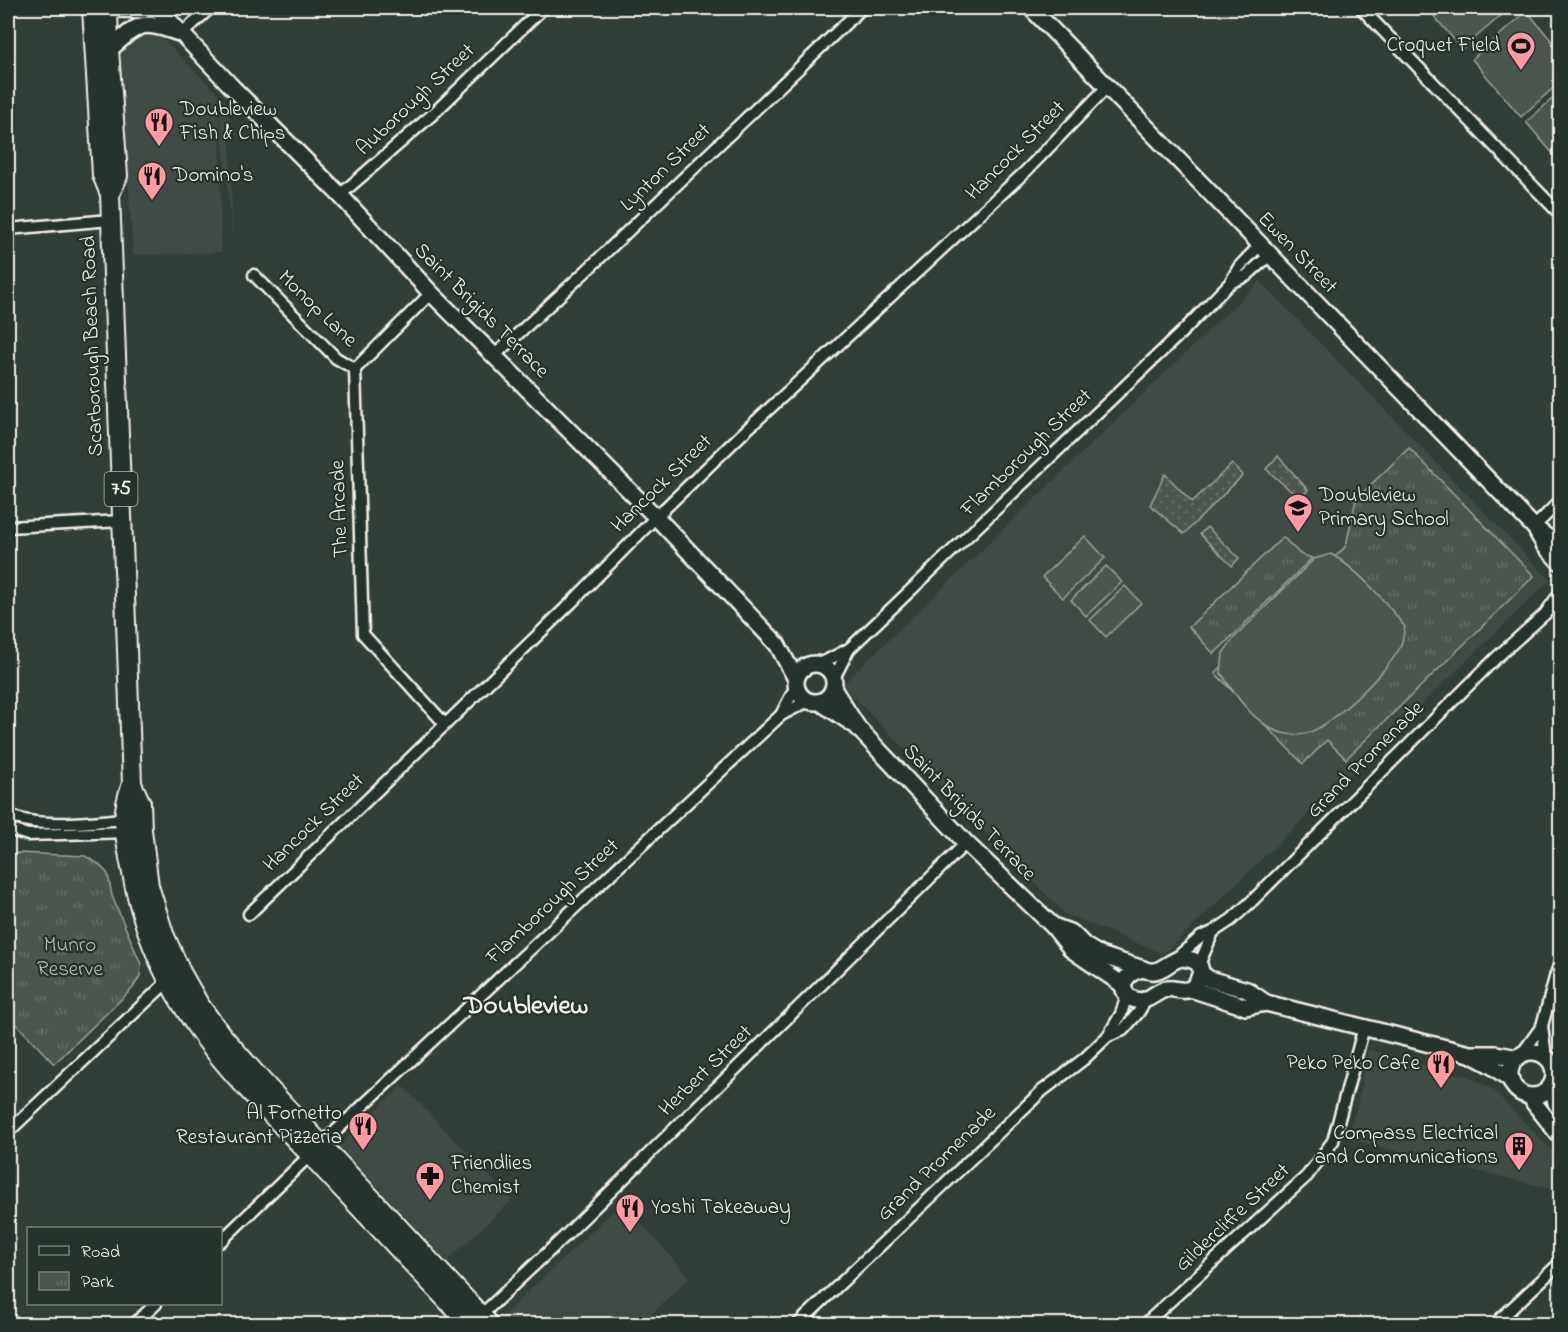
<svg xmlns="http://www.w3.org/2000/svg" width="1568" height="1332" font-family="'Indie Flower',sans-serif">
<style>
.built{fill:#404b44}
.grass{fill:url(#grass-dots);stroke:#a0a49c;stroke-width:1.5}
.park{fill:url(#park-tufts);stroke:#a0a49c;stroke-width:1.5}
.pitch{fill:#4c564f;stroke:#a0a49c;stroke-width:1.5}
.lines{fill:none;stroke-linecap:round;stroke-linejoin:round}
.street-casing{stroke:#f4f1e8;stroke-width:15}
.secondary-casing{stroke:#f4f1e8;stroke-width:20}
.primary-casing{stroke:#f4f1e8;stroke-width:22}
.street{stroke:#26332d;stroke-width:10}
.secondary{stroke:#26332d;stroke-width:15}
.primary{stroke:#26332d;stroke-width:18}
.labels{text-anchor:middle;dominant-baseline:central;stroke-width:4.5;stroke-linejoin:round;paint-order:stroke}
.shield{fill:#26332d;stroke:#b6b8b0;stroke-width:1.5}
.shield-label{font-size:20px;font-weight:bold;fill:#f4f1e8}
.poi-label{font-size:21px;fill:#f4f1e8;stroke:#26332d;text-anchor:start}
.street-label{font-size:21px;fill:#f4f1e8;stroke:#26332d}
.park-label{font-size:21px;fill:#b9bbb2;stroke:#26332d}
.district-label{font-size:27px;font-weight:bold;fill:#f4f1e8;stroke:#26332d}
</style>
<defs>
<pattern id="grass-dots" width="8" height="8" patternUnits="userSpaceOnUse" patternTransform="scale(1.5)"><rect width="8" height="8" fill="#4c564f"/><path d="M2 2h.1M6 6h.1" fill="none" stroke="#666f68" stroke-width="1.8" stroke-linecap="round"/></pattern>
<pattern id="park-tufts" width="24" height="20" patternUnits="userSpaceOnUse" patternTransform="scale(1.5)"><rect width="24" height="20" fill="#4c564f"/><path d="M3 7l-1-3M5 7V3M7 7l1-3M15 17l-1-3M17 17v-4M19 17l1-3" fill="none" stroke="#666f68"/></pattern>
</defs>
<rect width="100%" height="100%" fill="#323e38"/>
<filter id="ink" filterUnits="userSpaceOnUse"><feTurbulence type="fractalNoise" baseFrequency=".0167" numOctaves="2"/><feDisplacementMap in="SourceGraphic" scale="12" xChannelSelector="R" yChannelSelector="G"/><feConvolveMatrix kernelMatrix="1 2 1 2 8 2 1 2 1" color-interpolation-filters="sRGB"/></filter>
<g filter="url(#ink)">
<g class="built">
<path d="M147,32l10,1 66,66 6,14 4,128 -13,-128 1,139 -88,3 -13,-200 6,-10 9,-9z"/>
<path d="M1260,281l290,299 -386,374 -99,-40 -223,-229z"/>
<path d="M1370,1050l99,27 23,12 68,70v32l-212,-52 15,-58 -2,-1 7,-29z"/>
<path d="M402,1085l110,115 -65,61 -108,-115z"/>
<path d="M622,1203l68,74 -45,44 2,3h-141l-6,-6z"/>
</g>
<g class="grass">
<path d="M1278,456l30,34 -8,9 -34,-30z"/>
<path d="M1232,464l11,11 -59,59 -34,-29 15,-31 27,28z"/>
<path d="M1207,527l32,31 -7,8 -32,-32z"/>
</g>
<g class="park">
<path d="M1409,448l125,128 -188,183 -19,-19 -24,24 -88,-91 131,-127 10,-47z"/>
<path d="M1283,537l17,17 12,4 -98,96 -25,-27z"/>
<path d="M17,853l68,3 14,8 9,10 4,22 29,68 -1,12 -7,12 -79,76 -46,-49v-158z"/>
</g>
<g class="pitch">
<path d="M1427,8h83l-48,41z"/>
<path d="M1527,11l33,40v31l-39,35 -49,-58z"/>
<path d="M1560,92v-1v71l-34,-40z"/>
<path d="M1085,536l20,22 -42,40 -21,-21z"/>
<path d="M1331,554c29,17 53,46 74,73 -2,7 -2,16 -6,22 -12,23 -70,80 -95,85 -6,1 -17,0 -22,-1 -27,-8 -47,-38 -61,-60l2,-20 11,-15 80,-79z"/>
<path d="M1106,566l16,16 -36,34 -15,-16z"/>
<path d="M1125,586l16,17 -35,34 -16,-17z"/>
</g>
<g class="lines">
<g class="street-casing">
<g id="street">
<path d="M1361,8l199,206"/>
<path d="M182,34l28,-26"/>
<path d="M340,195l93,-81 110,-106"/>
<path d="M8,229l102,-9"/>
<path d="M254,275l82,83 19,11"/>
<path d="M1230,283l16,-7 24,-21"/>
<path d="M431,293l-76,76 8,265 82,90"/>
<path d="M495,355l90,-83 277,-264"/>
<path d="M8,527l114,-6"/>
<path d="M1534,527l26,-26"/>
<path d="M820,664l29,-15 333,-317 48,-49 9,-16 21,-22"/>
<path d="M834,678l15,-29"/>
<path d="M781,715l15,-29"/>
<path d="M8,814c22,15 92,8 120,4"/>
<path d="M8,829l20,6 101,-3"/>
<path d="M249,914l323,-312 84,-85 86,-83 284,-263 81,-84"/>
<path d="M1175,959l26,-22 12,-5 18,-12 21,-19 244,-243 49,-44 15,-21"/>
<path d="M1199,965l14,-33"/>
<path d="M1108,1036l13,-22 6,-19"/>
<path d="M1521,1055l21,-29"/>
<path d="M1546,1057l-4,-31 14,-52 4,-11"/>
<path d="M1552,1064l8,3"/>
<path d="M8,1132l160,-151"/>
<path d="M220,1242l90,-87 471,-440 27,-14"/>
<path d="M478,1318l83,-78 405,-397"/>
<path d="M134,1324l22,-20"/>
<path d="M798,1324l244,-233 42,-32 24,-23 15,-6 15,-17 8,-13"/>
<path d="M1145,1324l162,-148 26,-35 31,-114"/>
<path d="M1495,1324l65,-61"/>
</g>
</g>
<g class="secondary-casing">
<g id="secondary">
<path d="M96,8l48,2 9,-2"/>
<path d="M155,8l9,7 69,73 107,107 91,98 225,224 121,127 19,35"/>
<path d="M1031,8l503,519 26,20"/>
<path d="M109,50c31,-27 31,-31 70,-17"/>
<path d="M1537,532l8,14 15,16"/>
<circle cx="815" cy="683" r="19"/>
<path d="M834,690l24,38 108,115 87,83 19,24 51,35"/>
<path d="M820,702l33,22"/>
<path d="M1053,926l19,7 13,13 15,9 43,14"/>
<path d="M1182,958c6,1 14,2 17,7 5,7 -3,21 -9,24 -7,4 -16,-2 -24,0 -9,2 -15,10 -25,12 -25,-3 -22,-28 2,-32 17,8 24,-8 39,-11z"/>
<path d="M1201,973l8,6 38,11 19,13 204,51 22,12 19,14"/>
<path d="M1191,989l55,18 20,-4"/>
<circle cx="1532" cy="1074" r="22"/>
<path d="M1473,1054h23l22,4"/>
<path d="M1552,1085l4,18 4,6"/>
<path d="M1531,1096l3,7 26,33"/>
</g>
</g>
<g class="primary-casing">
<g id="primary">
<path d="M92,8l10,167 8,19 22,590 9,19 1,27 7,56 15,48 17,38 18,32 22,30 42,48 226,242"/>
<path d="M108,8l1,42 9,126 -8,18"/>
<path d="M132,784c-13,32 -7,52 -1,84 9,51 27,100 55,143 34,55 84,101 128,148 51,55 103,110 155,165"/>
</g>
</g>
<use href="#street" class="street"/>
<use href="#secondary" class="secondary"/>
<use href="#primary" class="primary"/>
</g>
</g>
<defs>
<g id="stadium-pin" transform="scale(1.5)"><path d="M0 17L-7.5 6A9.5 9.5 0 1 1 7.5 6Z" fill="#ff9aa2" stroke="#26332d"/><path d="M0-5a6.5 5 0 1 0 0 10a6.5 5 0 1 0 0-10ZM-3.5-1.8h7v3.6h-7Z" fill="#111"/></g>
<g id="restaurant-pin" transform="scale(1.5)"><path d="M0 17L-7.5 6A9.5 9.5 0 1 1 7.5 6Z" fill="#ff9aa2" stroke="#26332d"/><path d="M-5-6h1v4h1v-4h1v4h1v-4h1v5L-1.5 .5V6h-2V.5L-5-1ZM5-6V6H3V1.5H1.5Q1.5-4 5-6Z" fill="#111"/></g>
<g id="school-pin" transform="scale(1.5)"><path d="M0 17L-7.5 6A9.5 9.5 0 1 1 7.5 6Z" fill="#ff9aa2" stroke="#26332d"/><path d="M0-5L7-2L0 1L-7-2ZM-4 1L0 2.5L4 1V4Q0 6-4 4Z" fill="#111"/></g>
<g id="building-pin" transform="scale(1.5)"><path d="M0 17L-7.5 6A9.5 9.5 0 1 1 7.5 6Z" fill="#ff9aa2" stroke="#26332d"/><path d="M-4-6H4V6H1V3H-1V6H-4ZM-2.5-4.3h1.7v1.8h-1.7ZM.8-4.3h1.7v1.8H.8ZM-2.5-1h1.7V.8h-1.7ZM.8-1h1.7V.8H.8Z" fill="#111"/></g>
<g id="pharmacy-pin" transform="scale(1.5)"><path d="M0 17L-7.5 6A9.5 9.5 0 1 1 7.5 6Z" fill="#ff9aa2" stroke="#26332d"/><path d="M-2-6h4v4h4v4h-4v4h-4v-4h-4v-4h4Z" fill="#111"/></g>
</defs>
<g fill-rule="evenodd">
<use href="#stadium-pin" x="1521" y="46"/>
<use href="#restaurant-pin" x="159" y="122"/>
<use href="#restaurant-pin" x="152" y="176"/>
<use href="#school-pin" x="1298" y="508"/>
<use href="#restaurant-pin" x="1441" y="1064"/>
<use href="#restaurant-pin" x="363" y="1126"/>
<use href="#building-pin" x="1519" y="1146"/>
<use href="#pharmacy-pin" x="430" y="1176"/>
<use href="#restaurant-pin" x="630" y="1208"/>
</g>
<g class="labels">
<rect class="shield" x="104.5" y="472" width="33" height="34" rx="4.5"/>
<g class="shield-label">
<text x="121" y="489">75</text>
</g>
<g class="poi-label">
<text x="1500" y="46" text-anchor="end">Croquet Field</text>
<text x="180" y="110">Doubleview<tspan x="180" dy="24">Fish &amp; Chips</tspan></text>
<text x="173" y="176">Domino's</text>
<text x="1319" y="496">Doubleview<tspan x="1319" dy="24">Primary School</tspan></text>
<text x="1420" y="1064" text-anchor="end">Peko Peko Cafe</text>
<text x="342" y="1114" text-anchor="end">Al Fornetto<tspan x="342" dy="24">Restaurant Pizzeria</tspan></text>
<text x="1498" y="1134" text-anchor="end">Compass Electrical<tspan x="1498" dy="24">and Communications</tspan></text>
<text x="451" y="1164">Friendlies<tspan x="451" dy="24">Chemist</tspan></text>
<text x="651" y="1208">Yoshi Takeaway</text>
</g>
<g class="street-label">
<text transform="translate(416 100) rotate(-43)">Auborough Street</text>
<text transform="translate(1016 151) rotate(-45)">Hancock Street</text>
<text transform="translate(666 168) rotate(-44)">Lynton Street</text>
<text transform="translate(1297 253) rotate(46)">Ewen Street</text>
<text transform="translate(317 309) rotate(44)">Monop Lane</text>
<text transform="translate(481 311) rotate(45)">Saint Brigids Terrace</text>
<text transform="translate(93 346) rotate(-92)">Scarborough Beach Road</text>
<text transform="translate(1027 453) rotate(-44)">Flamborough Street</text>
<text transform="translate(662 484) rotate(-44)">Hancock Street</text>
<text transform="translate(340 509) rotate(-92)">The Arcade</text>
<text transform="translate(1366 760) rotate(-45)">Grand Promenade</text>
<text transform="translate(969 813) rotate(46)">Saint Brigids Terrace</text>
<text transform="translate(314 823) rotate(-44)">Hancock Street</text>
<text transform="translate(553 902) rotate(-43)">Flamborough Street</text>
<text transform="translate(706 1071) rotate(-44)">Herbert Street</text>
<text transform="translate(937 1164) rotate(-44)">Grand Promenade</text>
<text transform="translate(1233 1218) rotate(-43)">Gildercliffe Street</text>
</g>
<g class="park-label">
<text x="70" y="946">Munro<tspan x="70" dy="24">Reserve</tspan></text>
</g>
<g class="district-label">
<text x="526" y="1006">Doubleview</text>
</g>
</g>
<rect width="1568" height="1332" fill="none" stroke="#26332d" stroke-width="30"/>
<rect x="15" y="15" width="1538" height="1302" fill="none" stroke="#f4f1e8" stroke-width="2" filter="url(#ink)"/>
<rect x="27" y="1227" width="195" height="78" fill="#26332d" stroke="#787f78" stroke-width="1.5"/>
<rect x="39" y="1246" width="30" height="9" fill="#26332d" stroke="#787f78" stroke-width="1.5"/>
<text x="81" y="1257" font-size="18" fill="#f4f1e8">Road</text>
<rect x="39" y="1272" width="30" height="18" fill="url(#park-tufts)" stroke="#787f78" stroke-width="1.5"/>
<text x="81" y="1287" font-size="18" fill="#f4f1e8">Park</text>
</svg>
